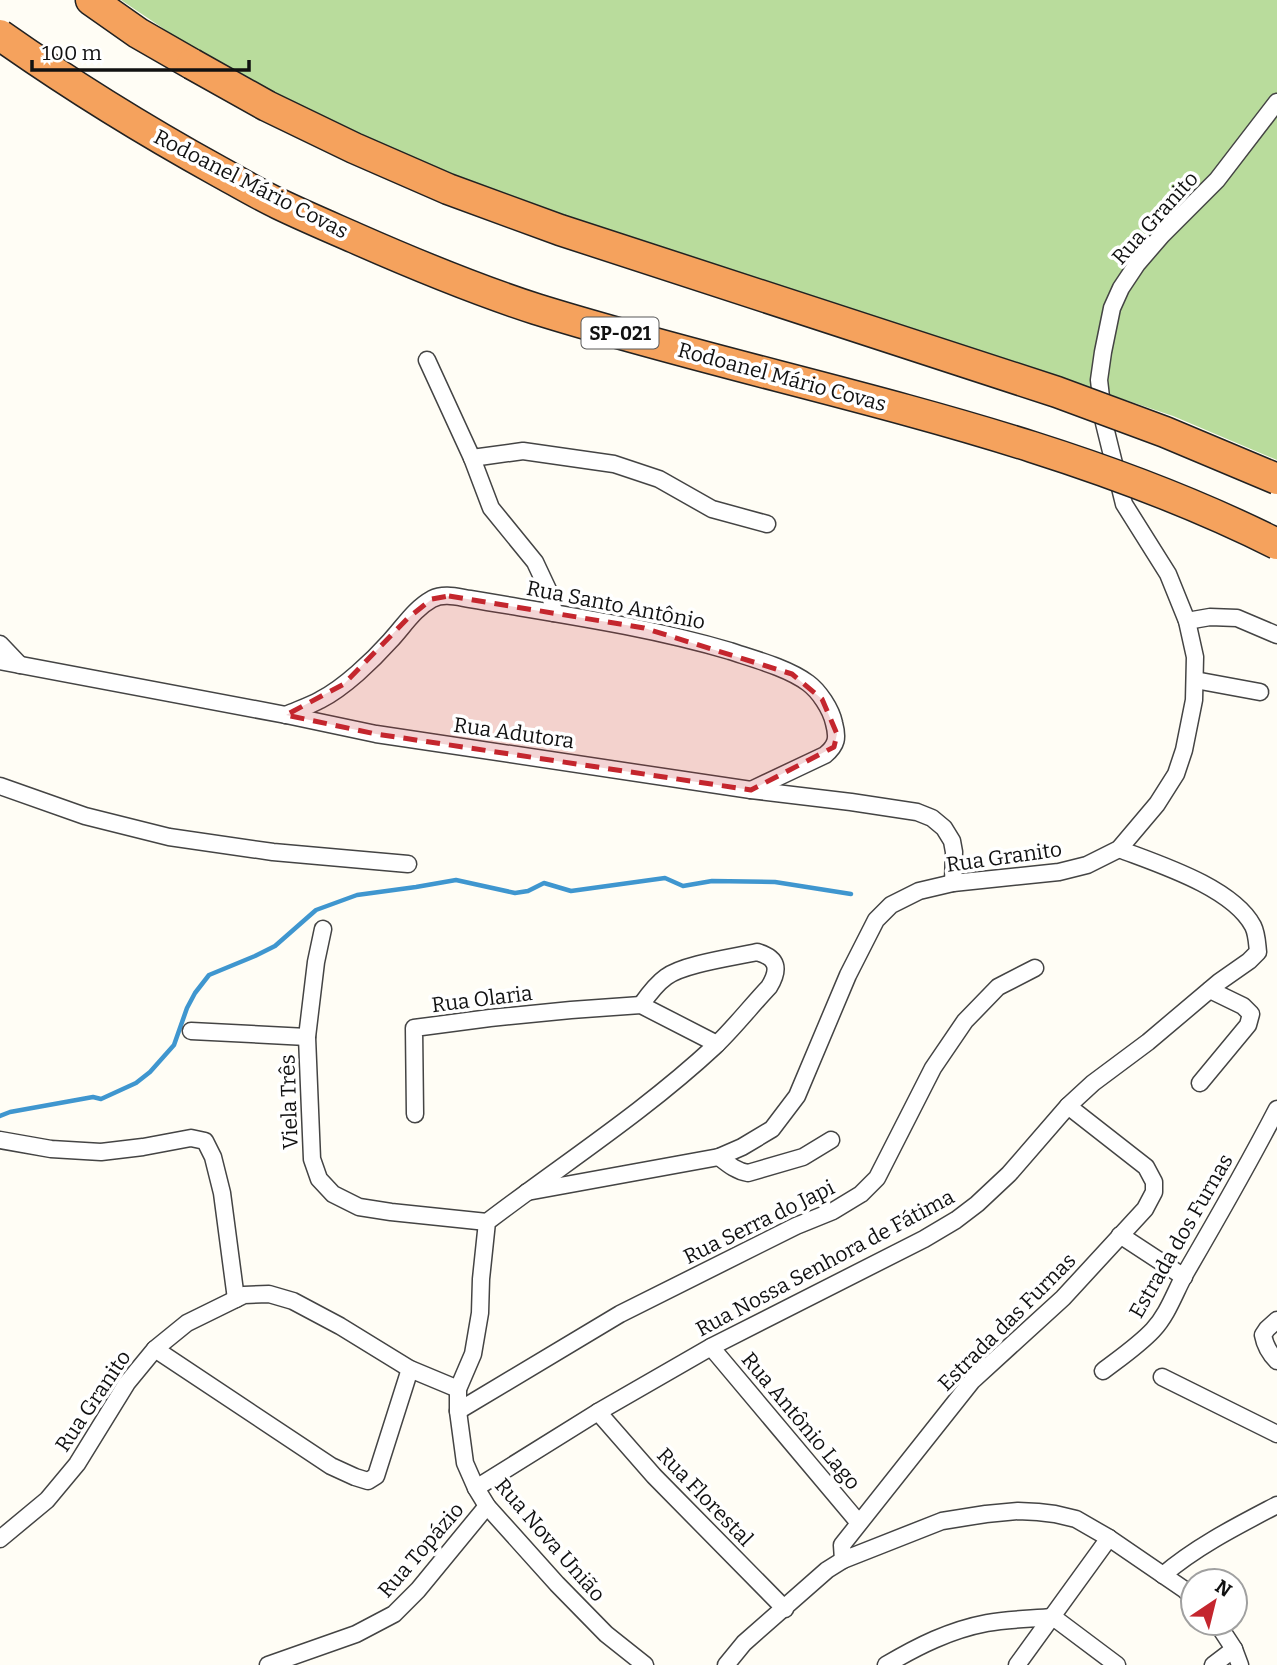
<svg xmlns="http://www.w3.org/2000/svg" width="1277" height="1665" font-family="Bitter,serif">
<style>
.forest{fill:#b9dc9c}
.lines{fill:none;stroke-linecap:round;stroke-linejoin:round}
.stream{stroke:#3f96cf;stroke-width:4.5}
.street-casing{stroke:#444;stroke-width:19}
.highway-casing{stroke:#222;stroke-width:33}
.street{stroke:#fff;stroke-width:16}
.highway{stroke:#f5a25d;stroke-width:30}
.highway-bridge-casing{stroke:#222;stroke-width:33;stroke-linecap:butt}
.highway-bridge{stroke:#f5a25d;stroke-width:30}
.marked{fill:#c4262e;fill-opacity:0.2;stroke:#c4262e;stroke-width:5;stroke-dasharray:14 9;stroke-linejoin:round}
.labels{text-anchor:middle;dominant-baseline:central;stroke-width:7;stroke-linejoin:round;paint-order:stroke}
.shield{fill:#fff;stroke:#585858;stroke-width:2}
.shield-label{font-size:19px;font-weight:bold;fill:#111}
.street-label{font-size:21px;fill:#111;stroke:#fff}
</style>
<rect width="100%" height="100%" fill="#fffdf5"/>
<path class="forest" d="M121,0h1156v460l-104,-44 -190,-64 -263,-81 -134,-46 -134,-50 -143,-62 -102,-55z"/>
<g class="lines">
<path class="stream" d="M0,1116l10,-4 83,-15 8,2 35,-16 14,-11 24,-27 13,-37 8,-15 14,-18 46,-19 20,-10 41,-36 41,-15 59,-8 40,-7 59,13 13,-2 16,-8 27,8 94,-13 18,8 29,-5 63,1 76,12"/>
<g class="street-casing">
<g id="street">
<path d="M427,360l45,98 51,-7 91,13 45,15 53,30 55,15"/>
<path d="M472,458l19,50 44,54 15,32 4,19"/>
<path d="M1187,621l23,-4 27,1 40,17"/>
<path d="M0,644l20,21"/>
<path d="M0,661l286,54 90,19 375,56 100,12 66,10 15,6 12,10 8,13 2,11 -1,31"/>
<path d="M1195,680l65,12"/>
<path d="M286,715c11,-5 23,-9 34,-15 24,-12 53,-40 70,-59 14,-15 24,-32 42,-42 12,-6 25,-2 38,0 87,15 175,27 260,52 24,8 58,17 78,32 11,8 23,26 26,40 4,15 3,22 -9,32l-74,35"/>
<path d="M0,786l85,30 84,21 104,15 135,12"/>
<path d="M323,929l-7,33 -9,75 5,122 7,20 14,15 26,13 32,5 96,10"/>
<path d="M641,1005c7,-10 15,-21 25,-28 17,-13 69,-20 91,-25 21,6 23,17 12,35 -18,19 -35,41 -54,59 -71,66 -152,118 -228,176l-6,57 -1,34 -7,41 -15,35v22l7,52 11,25 11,18 70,78 49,50 39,31"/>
<path d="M191,1031l116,6"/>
<path d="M1200,1083l48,-58 3,-11 -8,-8 -33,-16"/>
<path d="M415,1114l-1,-86 76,-10 81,-8 70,-5 76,39"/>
<path d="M0,1140l51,9 50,3 42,-5 48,-9 14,3 8,16 9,36 14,106"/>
<path d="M719,1157c9,7 17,14 29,16l55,-16 28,-17"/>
<path d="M527,1192l192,-35 23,-10 30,-18 25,-33 51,-121 28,-55 15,-15 28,-14 34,-8 106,-11 28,-7 32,-16 38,-45 19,-30 8,-24 10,-50 1,-43 -8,-36 -19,-47 -44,-70 -20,-81 -5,-43 4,-28 9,-44 9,-20 16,-24 25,-29 55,-55 60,-78"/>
<path d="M1120,1235l64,42"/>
<path d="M1277,1320l-10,9 -4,6c2,11 6,18 14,26"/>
<path d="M711,1347l148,176"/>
<path d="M155,1349l176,117 24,11 13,4 8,-5 34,-107"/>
<path d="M1103,1371c17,-13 36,-26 50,-41 15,-16 22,-38 32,-56 32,-55 63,-109 92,-165"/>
<path d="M1162,1377l115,57"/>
<path d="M458,1411l162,-97 176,-88 37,-15 28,-17 16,-16 56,-110 32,-47 33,-34 37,-19"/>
<path d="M598,1412l56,64 131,133"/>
<path d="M476,1488l122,-76 113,-65 213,-108 32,-19 21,-16 32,-30 59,-68 25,-23 55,-41 71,-60 30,-21 9,-9c-1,-9 -1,-18 -5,-26 -21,-39 -95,-62 -134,-77"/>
<path d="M0,1539l47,-39 30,-36 50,-81 28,-34 32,-26 57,-28 25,-1 24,7 47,25 70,43 48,20"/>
<path d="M843,1560l-1,-15 130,-164 91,-83 82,-89 9,-17v-10l-8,-15 -78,-61"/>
<path d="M1163,1575c34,-29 74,-49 114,-70"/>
<path d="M1217,1623l17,26 6,16"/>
<path d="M268,1665l88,-31 38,-20 24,-24 69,-84"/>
<path d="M726,1665l18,-22 83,-73 16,-10 99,-39 44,-7 32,-3 20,1 17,2 21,5 33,19 76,52 8,8"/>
<path d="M886,1665c32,-19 64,-35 101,-42 21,-4 44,-4 66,-6l64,48"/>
<path d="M1017,1665l92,-127"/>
<path d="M1213,1665l21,-16"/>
</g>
</g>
<g class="highway-casing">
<path id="highway" d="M91,0l47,33 54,31"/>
</g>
<use href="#street" class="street"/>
<use href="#highway" class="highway"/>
<g class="highway-bridge-casing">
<g id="highway-bridge">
<path d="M0,35c71,50 142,94 218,136 20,11 40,23 61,33 25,12 51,23 76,34 59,26 119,51 181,71 247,77 508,118 741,235"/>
<path d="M192,64l75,42 87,42 94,41 112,41 497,162 108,40 112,47"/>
</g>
</g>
<use href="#highway-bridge" class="highway-bridge"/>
</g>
<path class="marked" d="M449,596l195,32 148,46 30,25 15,35 -3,13 -83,43 -375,-56 -90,-19 58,-31 64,-66 24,-19z"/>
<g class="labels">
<rect class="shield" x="581.5" y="317.5" width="77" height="31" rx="5"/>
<g class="shield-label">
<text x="620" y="333">SP-021</text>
</g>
<g class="street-label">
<text transform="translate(251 184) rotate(27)">Rodoanel Mário Covas</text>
<text transform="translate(1155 218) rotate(-48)">Rua Granito</text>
<text transform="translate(782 377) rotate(15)">Rodoanel Mário Covas</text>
<text transform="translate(616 605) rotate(11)">Rua Santo Antônio</text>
<text transform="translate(514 733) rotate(8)">Rua Adutora</text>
<text transform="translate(1004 857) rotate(-8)">Rua Granito</text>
<text transform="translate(482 999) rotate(-7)">Rua Olaria</text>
<text transform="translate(289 1102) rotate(-92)">Viela Três</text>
<text transform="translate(759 1222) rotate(-26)">Rua Serra do Japi</text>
<text transform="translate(1181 1236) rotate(-60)">Estrada dos Furnas</text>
<text transform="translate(825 1263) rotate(-28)">Rua Nossa Senhora de Fátima</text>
<text transform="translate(1007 1322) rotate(-45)">Estrada das Furnas</text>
<text transform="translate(93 1401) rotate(-56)">Rua Granito</text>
<text transform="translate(801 1421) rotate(50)">Rua Antônio Lago</text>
<text transform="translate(705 1497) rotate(46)">Rua Florestal</text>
<text transform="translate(550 1540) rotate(49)">Rua Nova União</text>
<text transform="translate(421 1550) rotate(-49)">Rua Topázio</text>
</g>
</g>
<g transform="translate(1214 1602) rotate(35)"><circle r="33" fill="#ffffff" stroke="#a0a0a0" stroke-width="2"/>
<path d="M0-5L12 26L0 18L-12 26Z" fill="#c4262e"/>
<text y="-10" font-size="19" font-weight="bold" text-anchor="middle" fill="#111111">N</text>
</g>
<path d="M32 60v10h217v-10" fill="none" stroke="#111111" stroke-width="3.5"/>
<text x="42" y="60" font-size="21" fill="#111111" stroke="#ffffff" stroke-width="5" paint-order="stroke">100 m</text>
</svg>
